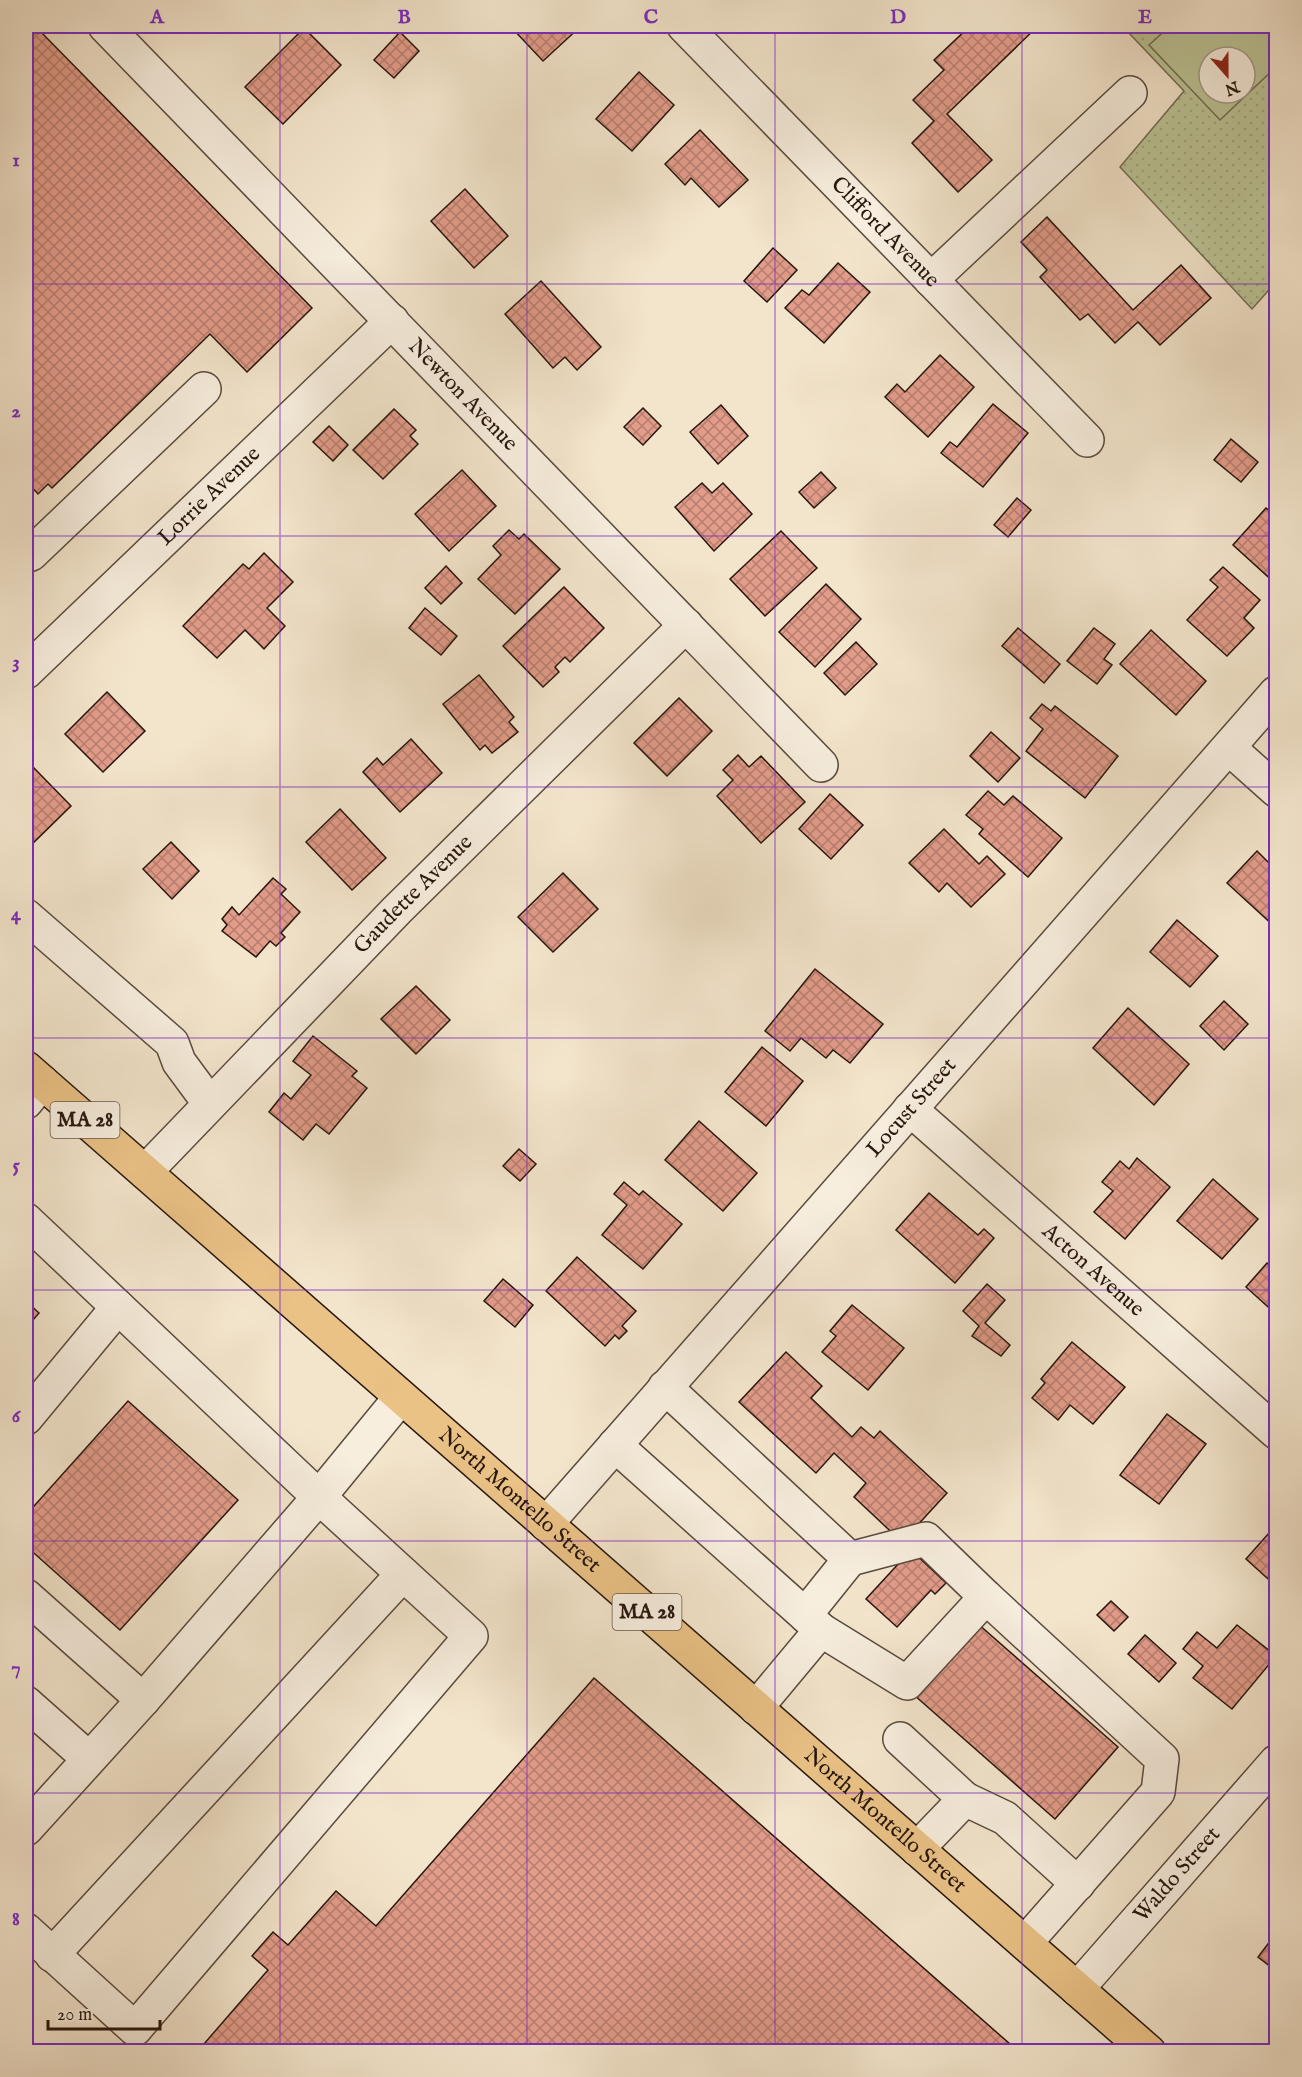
<svg xmlns="http://www.w3.org/2000/svg" width="1302" height="2077" font-family="'IM FELL English',serif">
<style>
.green{fill:url(#green-dots);stroke:#716d52;stroke-width:1.5;fill-rule:evenodd}
.pitch{fill:#bcc497;stroke:#716d52;stroke-width:1.5;fill-rule:evenodd}
.building{fill:url(#building-cross-hatch);stroke:#26160e;stroke-width:1.5}
.lines{fill:none;stroke-linecap:round;stroke-linejoin:round}
.minor-casing{stroke:#594a3e;stroke-width:36}
.major-casing{stroke:#26160e;stroke-width:36}
.minor{stroke:#f7eede;stroke-width:33}
.major{stroke:#eac286;stroke-width:33}
.grid{fill:none;stroke:#7b2cbf;stroke-width:1.5;stroke-opacity:0.55}
.labels{text-anchor:middle;dominant-baseline:central;stroke-width:4.5;stroke-linejoin:round;paint-order:stroke}
.shield{fill:#f7eede;stroke:#65574c;stroke-width:1.5}
.shield-label{font-size:21px;font-weight:bold;fill:#26160e}
.street-label{font-size:22px;fill:#26160e;stroke:#f7eede}
.neatline{fill:none;stroke:#7b2cbf;stroke-width:2}
.grid-label{font-size:20px;text-anchor:middle;font-weight:bold;fill:#7b2cbf}
</style>
<defs>
<pattern id="green-dots" width="8" height="8" patternUnits="userSpaceOnUse" patternTransform="scale(1.5)"><rect width="8" height="8" fill="#bcc497"/><path d="M2 2h.1M6 6h.1" fill="none" stroke="#a1a881" stroke-width="1.8" stroke-linecap="round"/></pattern>
<pattern id="building-cross-hatch" width="8" height="8" patternUnits="userSpaceOnUse" patternTransform="scale(1.5)"><rect width="8" height="8" fill="#e29c8a"/><path d="M0 0l8 8M0 8l8-8" fill="none" stroke="#b77e6f"/></pattern>
</defs>
<rect width="100%" height="100%" fill="#f3e5cc"/>
<filter id="stains"><feTurbulence type="fractalNoise" baseFrequency=".00333" numOctaves="4"/><feColorMatrix values="0 0 0 0 .2 0 0 0 0 .09 0 0 0 0 .02 0 0 0 .5 -.17"/></filter>
<radialGradient id="worn" r=".72"><stop offset=".6" stop-color="#630" stop-opacity="0"/><stop offset="1" stop-color="#630" stop-opacity=".3"/></radialGradient>
<path class="green" d="M1135,26h141v256l-24,27 -132,-142 64,-76 -56,-59zM1209,57h36v36h-36z"/>
<path class="pitch" d="M1170,26h106v41l-56,53 -71,-75zM1209,57h36v36h-36z"/>
<g class="building">
<path d="M26,26h9l277,282 -65,64 -37,-38 -158,154 -4,-4 -10,10 -12,-13z"/>
<path d="M510,26h71l-38,35z"/>
<path d="M970,26h68l-91,88 45,46 -34,32 -46,-49 22,-22 -21,-21 31,-30 -10,-10z"/>
<path d="M304,28l37,37 -58,59 -38,-37z"/>
<path d="M400,32l19,19 -25,27 -20,-18z"/>
<path d="M639,72l35,33 -42,46 -36,-32z"/>
<path d="M700,130l48,50 -29,27 -28,-29 -6,7 -20,-21z"/>
<path d="M465,189l43,47 -34,32 -43,-47z"/>
<path d="M1047,217l86,93 48,-45 30,33 -51,47 -22,-23 -23,21 -27,-29 -8,6 -40,-43 7,-7 -26,-28z"/>
<path d="M773,248l24,22 -30,32 -23,-21z"/>
<path d="M838,263l32,29 -46,51 -39,-35 17,-18 7,5z"/>
<path d="M541,281l60,66 -24,23 -12,-13 -12,11 -48,-54z"/>
<path d="M940,355l34,32 -46,50 -43,-40 12,-13 8,8z"/>
<path d="M993,404l35,29 -45,54 -42,-34 9,-11 7,5z"/>
<path d="M721,405l27,31 -30,28 -28,-32z"/>
<path d="M643,408l18,18 -18,19 -19,-18z"/>
<path d="M394,409l22,21 -6,6 8,8 -35,35 -30,-29z"/>
<path d="M329,426l19,19 -15,16 -20,-19z"/>
<path d="M1231,439l27,23 -17,20 -27,-22z"/>
<path d="M462,470l34,36 -47,45 -34,-37z"/>
<path d="M821,472l15,16 -22,20 -15,-16z"/>
<path d="M702,483l10,10 11,-10 29,31 -38,37 -39,-44z"/>
<path d="M1017,498l14,12 -23,27 -14,-12z"/>
<path d="M1266,508l10,8v68l-43,-39z"/>
<path d="M509,530l10,9 5,-5 36,35 -45,45 -37,-35 23,-24 -8,-9z"/>
<path d="M781,531l36,37 -52,48 -35,-37z"/>
<path d="M264,553l29,29 -26,26 18,18 -21,23 -19,-19 -28,28 -34,-32 60,-62 6,5z"/>
<path d="M446,566l16,17 -21,21 -16,-16z"/>
<path d="M1223,567l37,33 -16,18 10,10 -27,28 -40,-36 31,-33 -8,-7z"/>
<path d="M826,584l35,35 -46,48 -36,-35z"/>
<path d="M564,587l40,41 -34,34 -5,-5 -10,10 4,5 -16,15 -40,-41z"/>
<path d="M425,608l32,28 -16,19 -32,-27z"/>
<path d="M1018,628l42,36 -16,19 -42,-37z"/>
<path d="M1094,628l21,16 -11,15 8,6 -15,19 -30,-23z"/>
<path d="M1151,630l55,51 -30,34 -56,-51z"/>
<path d="M856,642l21,22 -32,31 -21,-22z"/>
<path d="M479,675l35,42 -5,5 9,10 -26,21 -7,-8 -5,5 -37,-46z"/>
<path d="M107,692l38,39 -42,41 -38,-38z"/>
<path d="M679,698l33,33 -45,45 -33,-33z"/>
<path d="M1042,704l9,7 4,-5 63,50 -33,42 -59,-47 17,-22 -13,-11z"/>
<path d="M991,732l29,26 -22,24 -28,-26z"/>
<path d="M411,739l31,34 -42,39 -37,-40 14,-14 6,7z"/>
<path d="M738,755l11,12 12,-11 44,46 -44,41 -44,-47 16,-16 -10,-10z"/>
<path d="M34,768l37,38 -42,41 -3,-4v-67z"/>
<path d="M988,791l16,14 9,-9 49,42 -34,39 -49,-43 4,-5 -17,-14z"/>
<path d="M830,794l33,31 -32,34 -32,-30z"/>
<path d="M340,809l46,49 -34,32 -46,-48z"/>
<path d="M944,829l35,35 8,-8 18,18 -34,33 -24,-24 -8,9 -30,-29z"/>
<path d="M171,842l28,29 -27,28 -29,-30z"/>
<path d="M1257,851l19,19v58l-49,-45z"/>
<path d="M563,873l35,36 -45,43 -35,-35z"/>
<path d="M273,878l13,11 -5,5 19,18 -19,21 4,4 -9,9 -6,-5 -14,16 -34,-26 5,-6 -5,-6 10,-12 7,8z"/>
<path d="M1177,920l41,36 -28,31 -40,-35z"/>
<path d="M815,969l68,55 -33,39 -17,-13 -7,8 -25,-20 -11,13 -25,-20z"/>
<path d="M416,986l34,34 -34,34 -35,-35z"/>
<path d="M1224,1001l24,23 -24,26 -24,-24z"/>
<path d="M1128,1008l61,56 -35,41 -61,-57z"/>
<path d="M313,1036l44,35 -5,5 15,12 -38,46 -13,-10 -13,16 -34,-28 15,-19 7,6 20,-24 -18,-14z"/>
<path d="M762,1047l41,34 -37,45 -41,-34z"/>
<path d="M699,1121l58,52 -34,38 -58,-51z"/>
<path d="M519,1149l17,15 -16,17 -17,-15z"/>
<path d="M1137,1158l33,29 -45,52 -31,-27 19,-21 -11,-9 18,-21 9,8z"/>
<path d="M1213,1179l45,40 -36,40 -45,-38z"/>
<path d="M624,1182l15,13 4,-4 39,33 -39,45 -41,-34 25,-30 -13,-11z"/>
<path d="M929,1193l49,42 6,-6 10,9 -39,45 -59,-53z"/>
<path d="M577,1257l59,54 -14,15 5,5 -8,8 -4,-4 -10,11 -59,-55z"/>
<path d="M1267,1263l6,5 3,-4v50l-30,-27z"/>
<path d="M503,1279l30,26 -18,22 -31,-26z"/>
<path d="M987,1284l18,16 -20,23 25,22 -9,11 -29,-20 7,-10 -16,-15z"/>
<path d="M26,1301l13,12 -13,15z"/>
<path d="M852,1305l52,43 -36,42 -46,-38 14,-16 -6,-5z"/>
<path d="M1072,1342l53,45 -32,37 -23,-19 -12,15 -26,-22 13,-15 -4,-4z"/>
<path d="M786,1352l36,34 -11,12 41,39 9,-10 13,11 6,-7 67,62 -45,49 -48,-45 12,-14 -32,-30 -18,20 -77,-71z"/>
<path d="M128,1401l110,99 -118,130 -94,-84v-31z"/>
<path d="M1167,1414l39,30 -47,60 -39,-29z"/>
<path d="M1276,1525v61l-30,-27z"/>
<path d="M911,1550l35,33 -11,11 -4,-4 -34,37 -31,-28z"/>
<path d="M1111,1601l17,16 -14,14 -17,-16z"/>
<path d="M977,1623l141,124 -63,72 -141,-124z"/>
<path d="M1237,1625l39,31 -44,53 -39,-31 10,-12 -20,-17 14,-17 20,16z"/>
<path d="M1145,1635l31,28 -17,19 -31,-28z"/>
<path d="M594,1678l425,374h-822l71,-82 -16,-14 21,-24 15,13 48,-54 40,35z"/>
<path d="M1271,1940l5,5v26l-18,-14z"/>
</g>
<g class="lines">
<g class="minor-casing">
<g id="minor">
<path id="s1" d="M105,26l716,739"/>
<path id="s2" d="M684,26l403,414"/>
<path d="M931,280l199,-187"/>
<path d="M26,556l5,-2 173,-165"/>
<path id="s3" d="M26,672l366,-351"/>
<path d="M1229,748l47,42"/>
<path d="M26,916l146,127 7,19 31,42"/>
<path d="M26,1102l16,-20"/>
<path id="s4" d="M910,1109l366,323"/>
<path id="s5" d="M145,1172l252,-262 289,-285"/>
<path d="M26,1220l293,277 152,139 -336,393 -109,-99"/>
<path d="M26,1418l92,-111"/>
<path d="M615,1445l190,170 45,-56 -185,-172"/>
<path id="s6" d="M546,1524l730,-831"/>
<path d="M26,1596l117,104"/>
<path d="M986,1597l176,162 -4,33 -133,151"/>
<path d="M821,1630l86,53 79,-86 -60,-58 -76,20"/>
<path d="M26,1703l62,55"/>
<path d="M756,1708l65,-78 -15,-14"/>
<path d="M900,1739l65,60"/>
<path d="M26,1829l117,-129 176,-203 82,-100"/>
<path d="M917,1849l48,-50 40,19 73,66"/>
<path d="M52,1955l351,-381"/>
<path id="s7" d="M1077,1989l199,-227"/>
</g>
</g>
<g class="major-casing">
<g id="major">
<path id="s8" d="M26,1068l1123,984"/>
</g>
</g>
<use href="#minor" class="minor"/>
<use href="#major" class="major"/>
</g>
<path class="grid" d="M280,26v2026M527,26v2026M775,26v2026M1022,26v2026M26,284h1250M26,536h1250M26,787h1250M26,1038h1250M26,1290h1250M26,1541h1250M26,1793h1250"/>
<g class="labels">
<g class="shield">
<rect x="50.5" y="1102" width="69" height="36" rx="4.5"/>
<rect x="612.5" y="1594" width="69" height="36" rx="4.5"/>
</g>
<g class="shield-label">
<text x="85" y="1120">MA 28</text>
<text x="647" y="1612">MA 28</text>
</g>
<g class="street-label">
<text stroke="none"><textPath href="#s2" startOffset="288">Clifford Avenue</textPath></text>
<text stroke="none"><textPath href="#s1" startOffset="514">Newton Avenue</textPath></text>
<text stroke="none"><textPath href="#s3" startOffset="254">Lorrie Avenue</textPath></text>
<text stroke="none"><textPath href="#s5" startOffset="386">Gaudette Avenue</textPath></text>
<text stroke="none"><textPath href="#s6" startOffset="554">Locust Street</textPath></text>
<text stroke="none"><textPath href="#s4" startOffset="244">Acton Avenue</textPath></text>
<text stroke="none"><textPath href="#s8" startOffset="656">North Montello Street</textPath></text>
<text stroke="none"><textPath href="#s8" startOffset="1142">North Montello Street</textPath></text>
<text stroke="none"><textPath href="#s7" startOffset="152">Waldo Street</textPath></text>
</g>
</g>
<rect width="1302" height="2077" fill="none" stroke="#f3e5cc" stroke-width="66"/>
<g transform="translate(1227 75) rotate(159)"><circle r="28" fill="#f7eede" stroke="#a3988b" stroke-width="1.5"/>
<path d="M0-4.5L10 22L0 15L-10 22Z" fill="#8f2418"/>
<text y="-9" font-size="16" font-weight="bold" text-anchor="middle" fill="#26160e">N</text>
</g>
<path d="M48 2020v9h112v-9" fill="none" stroke="#26160e" stroke-width="3"/>
<text x="57" y="2020" font-size="18" fill="#26160e" stroke="#f7eede" stroke-width="4.5" paint-order="stroke">20 m</text>
<rect x="33" y="33" width="1236" height="2011" class="neatline"/>
<g class="grid-label">
<text x="157" y="23">A</text>
<text x="404" y="23">B</text>
<text x="651" y="23">C</text>
<text x="898" y="23">D</text>
<text x="1145" y="23">E</text>
<text x="16" y="166">1</text>
<text x="16" y="417">2</text>
<text x="16" y="668">3</text>
<text x="16" y="920">4</text>
<text x="16" y="1171">5</text>
<text x="16" y="1422">6</text>
<text x="16" y="1674">7</text>
<text x="16" y="1925">8</text>
</g>
<rect width="100%" height="100%" filter="url(#stains)"/>
<rect width="100%" height="100%" fill="url(#worn)"/>
</svg>
